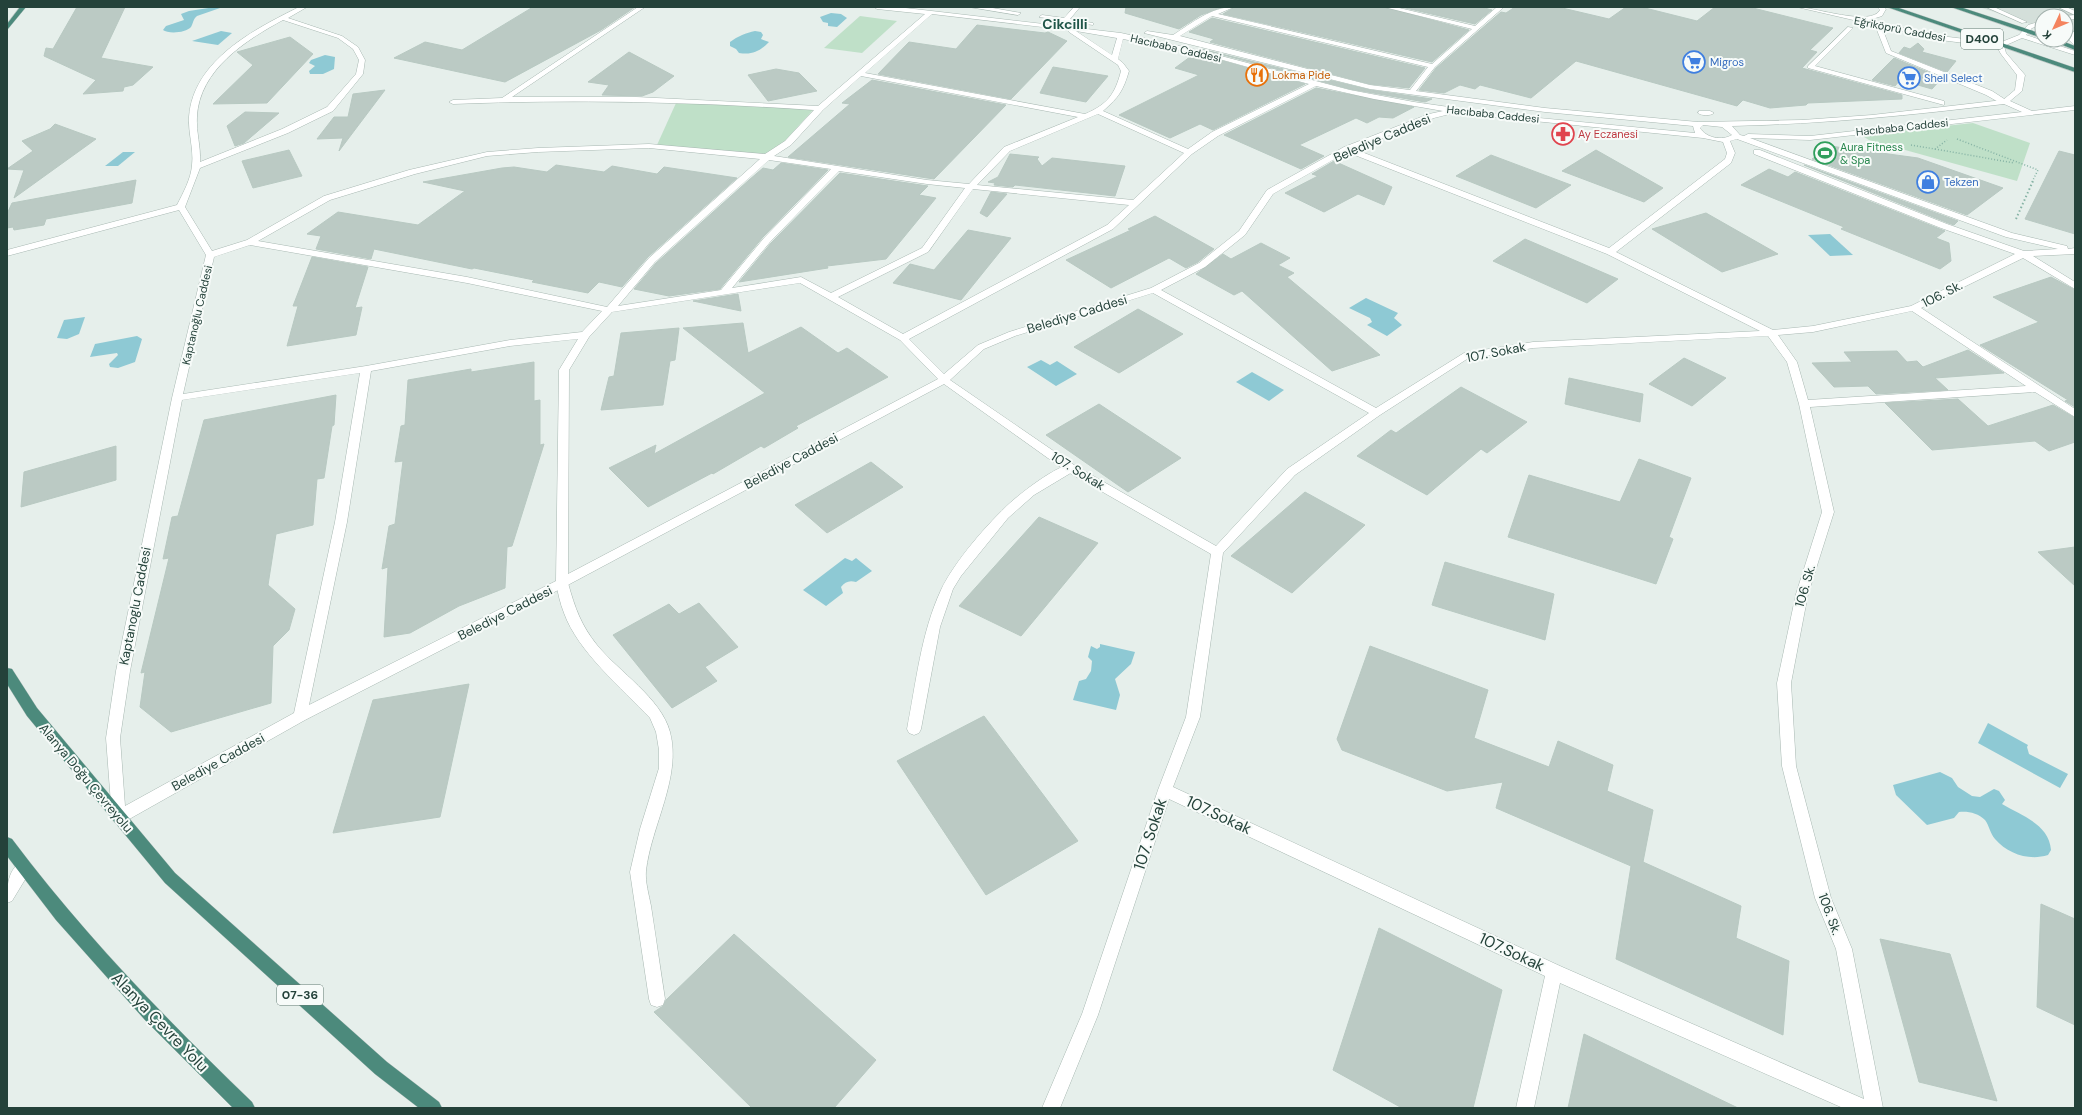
<svg xmlns="http://www.w3.org/2000/svg" width="2082" height="1115" font-family="'DM Sans',sans-serif">
<style>
.built{fill:#d4dfda}
.green{fill:#bfe0c8}
.water{fill:#8ec9d4}
.building{fill:#bbcac4;stroke:#b8c9c2}
.lines{fill:none;stroke-linecap:round;stroke-linejoin:round}
.service-casing{stroke:#a8b8b2;stroke-width:1}
.pedestrian-casing{stroke:#a8b8b2;stroke-width:1}
.minor-casing{stroke:#a8b8b2;stroke-width:1}
.trunk-casing{stroke:#c2cac8;stroke-width:1}
.path-far1{stroke:#86b3a5;stroke-width:1.5;stroke-dasharray:1 2;stroke-linecap:butt}
.path{stroke:#86b3a5;stroke-width:2;stroke-dasharray:1.5 2.5;stroke-linecap:butt}
.service{fill:#fff;fill-rule:evenodd}
.pedestrian{fill:#fff;fill-rule:evenodd}
.minor{fill:#fff;fill-rule:evenodd}
.trunk{fill:#4c8a7c;fill-rule:evenodd}
.labels{text-anchor:middle;dominant-baseline:central;stroke-width:4;stroke-linejoin:round;paint-order:stroke}
.far-street-label{font-size:11px;fill:#24423a;stroke:#f7fbf9}
.far-shop-label{font-size:11px;fill:#366cbe;stroke:#f7fbf9;text-anchor:start}
.far-food-label{font-size:11px;fill:#c56008;stroke:#f7fbf9;text-anchor:start}
.far-health-label{font-size:11px;fill:#be3a42;stroke:#f7fbf9;text-anchor:start}
.far-leisure-label{font-size:11px;fill:#27864d;stroke:#f7fbf9;text-anchor:start}
.shield{fill:#f7fbf9;stroke:#637a73;stroke-width:1}
.shield-label{font-size:12px;font-weight:bold;fill:#24423a}
.street-label{font-size:13px;fill:#24423a;stroke:#f7fbf9}
.far-district-label{font-size:14px;font-weight:bold;fill:#1f5548;stroke:#f7fbf9}
.near-street-label{font-size:16px;fill:#24423a;stroke:#f7fbf9}
</style>
<rect width="100%" height="100%" fill="#e6efeb"/>
<path class="built" d="M1979,7h96v32l-9,-3v-20h-24v12z"/>
<g class="green">
<path d="M860,16l37,5 -35,32 -38,-5z"/>
<path d="M676,103h40l97,7 -29,32 -19,12 -108,-9z"/>
<path d="M1973,123l57,20 -13,38 -148,-41 -8,-5z"/>
</g>
<g class="water">
<path d="M215,7h8l-26,9c-4,3 -4,8 -6,11 -5,6 -23,7 -28,3l3,-4 18,-6 -3,-6 8,-3z"/>
<path d="M831,13l10,1 6,4 -10,9 -9,-1v-3l-5,-1 -3,-5z"/>
<path d="M221,31l11,2 -14,12 -26,-4z"/>
<path d="M755,31l6,1 2,3 -2,4 8,3c-10,10 -17,13 -30,11l-3,-4 -6,-3v-4c8,-6 16,-9 25,-11z"/>
<path d="M325,55l10,2 -1,12 -11,5h-13l-1,-3 6,-5 -6,-3 2,-3z"/>
<path d="M123,152h12l-17,14h-13z"/>
<path d="M1830,234l23,21 -23,1 -22,-21z"/>
<path d="M1366,298l32,15 -4,5 8,7 -15,11 -20,-11 5,-3 -2,-4 -21,-10z"/>
<path d="M85,317l-6,17 -12,5 -10,-1 7,-18z"/>
<path d="M137,336l5,3 -7,23 -17,6 -8,-1 -1,-3 9,-9 -1,-2 -27,4 5,-13z"/>
<path d="M1041,360l9,5 7,-4 20,13 -21,12 -29,-19z"/>
<path d="M1252,372l32,18 -15,11 -33,-19z"/>
<path d="M845,558l7,3 4,-3 16,13 -16,11c-7,-2 -11,0 -15,5l2,6 -17,13 -23,-16z"/>
<path d="M1100,644l35,8 -4,12 -16,15 5,16 -4,15 -43,-10 6,-19 7,-2 5,-8 1,-10 -4,-4 3,-11 6,3 3,-2z"/>
<path d="M1988,723l40,22 -1,2 2,7 39,20 -8,14 -82,-45z"/>
<path d="M1940,772l12,6 6,9 14,9 8,1 14,-8 5,2 6,9 -3,4c20,12 47,20 49,46l-3,5c-19,6 -40,-1 -53,-16 -5,-6 -6,-14 -10,-19 -7,-7 -17,-9 -26,-8l-5,6 -27,7 -31,-30 -3,-10z"/>
</g>
<g class="building">
<path d="M77,7h48l-24,51 52,9 -20,18 -9,2 -1,4 -40,3 13,-14 -52,-24 2,-8 7,1z"/>
<path d="M533,7h102l-34,23 -96,52 -111,-24 31,-16 37,8z"/>
<path d="M1126,7h96l-21,8 -22,14 -54,-16z"/>
<path d="M1235,7h148l86,23 -37,32 -209,-48z"/>
<path d="M1401,7h80l11,3 -17,14z"/>
<path d="M1515,7h43l51,12 17,-12h15l56,14 18,-14h34l84,21 -23,22 7,2 -15,16 100,27v4l-94,4 -2,2 -36,3 -27,-8 -6,6 -161,-45 -45,37 -51,-13 -5,4 -15,-4 -16,8 -25,-3 17,-22 65,-56 5,1z"/>
<path d="M1212,18l213,50 -16,20 -39,-4 -160,-42 4,-3 -25,-7z"/>
<path d="M977,25l68,8 3,-1 19,9 -56,58 -133,-25 31,-32 47,7z"/>
<path d="M290,37l23,17 -46,49 -54,1 40,-39 -16,-13z"/>
<path d="M1918,43l6,6 -2,3 34,9 -9,11 -48,-19 5,-6 6,2z"/>
<path d="M1201,49l169,41 62,9 -7,3 -75,-13z"/>
<path d="M629,52l45,24 -21,16 -11,4 -40,-1 7,-10 -21,-3z"/>
<path d="M1194,54l11,2 100,28 -92,46 -13,-6 -30,14 -51,-23 80,-40 -24,-7z"/>
<path d="M1894,58l48,20 -10,11 -32,-9 -5,6 -23,-6z"/>
<path d="M1053,67l55,9 -22,26 -46,-9z"/>
<path d="M776,69l23,4 18,18 -49,10 -20,-26z"/>
<path d="M872,80l134,25 -72,74 -146,-22 62,-53 -8,-1z"/>
<path d="M1316,88l98,19 -21,11 -14,-1 -12,6 -11,-5 -57,27 25,11 -23,13 -77,-34z"/>
<path d="M385,90l-46,61 4,-13 -26,1 17,-22h14l5,-23z"/>
<path d="M245,112l34,1 -35,30 -9,3 -8,-20z"/>
<path d="M55,124l41,15 -82,59 10,-28 -17,-1 26,-18 -11,-10 28,-12z"/>
<path d="M1830,146l88,12 85,30 -36,27 -155,-56z"/>
<path d="M289,150l13,26 -49,12 -11,-27z"/>
<path d="M1596,150l67,38 -19,14 -82,-31z"/>
<path d="M2059,151l16,4v79l-50,-15z"/>
<path d="M1010,154l29,3 -2,2 5,7 10,-8 73,8 -10,30 -100,-11 -2,2 -19,-2 1,-2 -7,-1 10,-5z"/>
<path d="M1491,155l80,30 -35,23 -80,-32z"/>
<path d="M1334,161l58,26 -8,18 -26,-11 -34,18 -39,-19 33,-17 -6,-2z"/>
<path d="M781,163l47,7 -65,67 -43,52 -51,7 -35,-7 22,-26 93,-83 14,-12 10,2z"/>
<path d="M556,165l48,7 8,-6 45,8 7,-7 73,11 -89,79 -26,30 -23,-5 -11,11 -56,-11 2,-2 -60,-12 -2,1 -98,-20 -3,10 -55,-10 5,-13 -14,-2 31,-22 80,13 47,-34 -42,-9 79,-14 12,-1 33,5z"/>
<path d="M1804,165l154,56 -4,4 -6,-2z"/>
<path d="M1769,169l19,8 7,-5 150,59 -9,7 13,5 2,18 -11,8 -99,-40 3,-2 -103,-42z"/>
<path d="M840,173l88,13 -9,9 17,3 -50,61 -59,7 1,2 -89,14 32,-39z"/>
<path d="M136,180l-4,23 -86,16 -2,6 -30,5 -1,-3 -6,1v-14l5,-11z"/>
<path d="M991,192l16,2 -20,23 -7,-4z"/>
<path d="M1706,213l72,41 -56,18 -70,-43z"/>
<path d="M1155,216l59,33 -16,13 -12,6 -17,-10 -58,30 -45,-28 65,-30 -3,-1z"/>
<path d="M968,230l43,8 -50,62 -68,-17 17,-19 24,6z"/>
<path d="M1525,239l42,18 51,22 -31,24 -94,-42z"/>
<path d="M1261,243l29,15 -12,7 16,8 -7,4 93,78 -48,16 -90,-80 -8,4 -38,-21 27,-20 8,5z"/>
<path d="M312,257l56,10 -13,41 7,-1 -6,28 -69,11 11,-40h-5z"/>
<path d="M2051,277l24,13v117l-10,-6 3,-1 -88,-55 59,-23 -46,-25z"/>
<path d="M738,294l3,17 -48,-10z"/>
<path d="M1138,309l45,25 -64,39 -45,-26z"/>
<path d="M743,323l5,30 53,-26 37,26 9,-5 41,29 -92,49 2,2 -34,20 -3,-2 -48,28 -1,-1 -64,34 -39,-39 47,-23 -2,9 111,-61 -82,-65z"/>
<path d="M679,328l-4,32 -5,1 -7,44 -62,5 8,-33 5,-1 7,-43z"/>
<path d="M1968,350l36,23 -69,5 13,12 -72,4 -8,-8 -34,1 -22,-24 40,-1 -8,-10 53,-1 10,11 10,-1 6,6z"/>
<path d="M1684,358l42,20 -34,28 -43,-22z"/>
<path d="M534,362v39l6,-1v45l4,-1 -32,102 -5,1 -2,41 -46,18 -49,27 -26,4 4,-70 -6,2 7,-43 6,-2 8,-63 -8,1 6,-36 4,-1 3,-45 63,-11v3z"/>
<path d="M1569,378l74,16 -3,28 -75,-18z"/>
<path d="M1461,387l66,35 -40,31 -6,-4 -54,46 -70,-39 34,-26 5,3z"/>
<path d="M336,395l-2,30 -2,1 -8,52 -7,1 -4,46 -37,9 -8,51 27,24 -6,21 -16,16 -2,57 -100,29 -31,-25 5,-35 -4,1 28,-115 -6,1 9,-42 6,-1 26,-96z"/>
<path d="M1958,399l30,27 65,-21 22,13v24l-26,9 -14,-10 -103,9 -47,-47z"/>
<path d="M1099,404l82,54 -53,34 -82,-57z"/>
<path d="M116,446v34l-95,27 3,-35z"/>
<path d="M1639,459l52,19 -22,59 4,2 -17,45 -148,-47 21,-62 91,27z"/>
<path d="M871,462l32,25 -76,46 -32,-28z"/>
<path d="M1305,492l60,33 -73,68 -61,-37z"/>
<path d="M1039,517l59,26 -77,93 -62,-30z"/>
<path d="M2075,547v39l-37,-34z"/>
<path d="M1445,562l109,32 -9,46 -113,-35z"/>
<path d="M699,603l39,44 -33,20 12,14 -45,27 -59,-73 56,-31 10,10z"/>
<path d="M1370,646l118,44 -14,48 75,29 9,-26 55,24 -6,26 46,19 -10,52 98,44 -5,32 53,23 -6,74 -167,-76 15,-93 -135,-58 7,-26 -56,9 -105,-41 -5,-11z"/>
<path d="M469,684l-29,133 -107,16 40,-133z"/>
<path d="M984,716l94,125 -92,54 -89,-134z"/>
<path d="M2041,904l34,15v106l-38,-18z"/>
<path d="M1379,928l123,62 -29,118h-71l-69,-38z"/>
<path d="M734,934l142,126 -42,48h-82l-98,-96 9,-6 3,-6z"/>
<path d="M1880,939l70,15 47,147 -78,-19z"/>
<path d="M1584,1034l154,74h-170z"/>
</g>
<g class="lines">
<g class="service-casing">
<g id="service">
<path d="M2058,7h8l9,4v4z"/>
<path d="M1878,23l3,2 10,26 101,40 17,11 -7,2 -16,-9 -100,-42 -11,-28z"/>
<path d="M1070,464l4,1 2,3 -2,3 -40,24 -26,23 -47,58 -8,13 -13,38 -19,102 -2,4 -5,2 -5,-2 -2,-4c9,-46 14,-96 34,-139 13,-28 47,-67 70,-88 14,-12 41,-33 59,-38z"/>
<path d="M562,578l4,2 2,3c7,25 13,42 29,62 22,27 64,53 73,87 12,45 -19,94 -24,139 -1,11 3,24 5,35 5,31 9,62 14,93l-2,6 -6,2 -6,-2 -2,-6 -19,-127 10,-43 19,-61v-18l-3,-18 -6,-14c-28,-30 -72,-66 -86,-105 -4,-10 -6,-20 -8,-30l2,-3z"/>
</g>
</g>
<g class="pedestrian-casing">
<g id="pedestrian">
<path d="M1848,27l5,1 -38,38 129,35v4l-136,-37v-2z"/>
<path d="M1699,111h11l4,2c-4,3 -12,3 -16,0z"/>
</g>
</g>
<g class="minor-casing">
<g id="minor">
<path d="M299,7h8l-19,11 54,18 16,11 7,13 -2,14 -30,37 -45,22 -88,35 -15,39 27,44 35,-11 77,-44 85,-26 78,-18 51,-4 111,-4 116,10 20,-13 29,-31c-120,-8 -240,-11 -361,-6l-4,-2 4,-2 49,-2 136,-91h7l-133,90h124l182,9 107,-92 -48,-5 -3,-2h23l224,26 85,19 144,38 64,12 83,12 198,19 -2,-7 -148,-14 -175,-23 -226,-56 3,-2 26,4c19,-12 38,-28 61,-28l-16,7 214,50 40,-35 -88,-22h11l80,19 22,-19h7l-69,60 -19,24 129,17 153,14 104,-2 70,-5 131,-15 12,-10 2,-15 -16,-21 -4,-7 -57,-7 -143,-33c17,0 74,20 83,3l-3,-3h7l2,2 -4,7 -13,4 71,16 59,7 20,-8 9,-10 14,-4v4l-10,3 -6,7 49,16v4l-53,-17 -18,8 2,7 19,22 -3,16 -12,10 22,10 43,-5v4l-265,30 -60,-2 262,95 55,13 1,3 7,-1v6l-42,2 42,26v7l-52,-31 -102,50 154,101v8l-40,-25 -225,15 24,105 -26,82 -17,89 5,83 35,132 21,51 31,159h-40l-283,-125 -26,125h-18l29,-132 -376,-177 -71,216 -38,93h-18l40,-94 76,-224 28,-73 25,-163 -145,-83 -122,-87 -378,202 -261,134 -181,102 -5,1 -5,-1 -2,-5 -6,-79 10,-67 56,-273 34,-143 -27,-45 -172,46v-6l170,-45c6,-12 14,-26 15,-40 2,-16 -4,-32 -3,-48 4,-57 66,-88 110,-110zM932,14l136,16 1,2 49,33 3,6c-6,23 -13,33 -36,43l-220,-41zM1212,16l216,51 -18,23 -40,-5 -190,-49zM283,20l55,18 15,11 6,11 -3,14 -29,33 -45,22 -82,33c1,-15 -4,-30 -3,-45 2,-47 49,-77 86,-97zM1076,31l41,7 -5,17zM1123,39l82,16 104,29 -97,48 -24,17 -85,-38c16,-14 20,-20 26,-40l-6,-8 -5,-4zM861,76l217,41 -74,30 -35,37 -42,-4 -153,-24 17,-11 32,-35zM1316,86l58,13 69,12 -14,3 -85,33 -77,43 -28,41 -40,32 -48,25 -142,44 -31,13 -34,29 -35,-35 204,-110 79,-75 26,-18zM2004,104l18,8 -212,24 -62,-2 -4,2 -4,-1 -8,-9c92,-2 181,-11 272,-22zM1454,113l249,25 20,4 4,11 -2,6 -116,89 -255,-99 80,-31zM1098,114l86,39 -51,47 -156,-15 33,-34zM1703,125l19,2 10,8c-10,6 -26,3 -32,-7zM1737,139l269,98 52,12 -34,2 -77,-27 -187,-74h-6v4l187,74 74,26 -104,52 -98,20 -40,4 -157,-78 115,-89 4,-10 -5,-12zM649,148l111,11 -111,99 -42,49 -140,-30 -209,-36 72,-41 85,-26 72,-18 51,-4zM1347,152l260,102 153,77 -227,11 -69,11 -88,55 -215,-118 44,-23 40,-32 28,-41zM769,160l62,9 -67,69 -43,52 -103,16 37,-44zM839,171l88,13 38,4 -43,60 -91,45 -30,-16 -69,11 38,-46zM973,189l156,16 -22,20 -204,109 -65,-37 90,-45zM250,245l217,38 135,28 -20,21 -72,8 -144,26 -183,28 31,-137zM800,283l100,57 38,39 -370,195 1,-204 20,-33 23,-25zM1153,293l216,120 -82,56 -71,77 -142,-81 -124,-85 34,-31 31,-13zM1912,311l114,75 -218,14 -11,-38 -19,-27 35,-3zM1768,336l19,26 12,42 23,108 -26,82 -19,89 5,83 33,132 21,51 28,150 -304,-133 -387,-179 27,-70 23,-164 72,-78 85,-60 87,-56 66,-11zM578,339l-19,31 -3,211 -247,124 38,-183 24,-151 139,-25zM360,373l-25,149 -41,191 -169,93 -5,-68 10,-67 52,-271z"/>
<path d="M969,7h18l34,6 -3,2z"/>
<path d="M1074,7h6l-10,12 23,4v2l-54,-8 3,-2 22,3z"/>
<path d="M1986,7h8l33,15 -5,1z"/>
<path d="M2075,15v4l-9,1v-4z"/>
<path d="M2075,30v16l-7,-7z"/>
<path d="M24,861l5,2 3,5 -20,33 -5,2c0,-15 0,-36 17,-42z"/>
</g>
</g>
<g class="trunk-casing">
<g id="trunk">
<path d="M20,7h6l-19,23v-6z"/>
<path d="M1887,7h9l179,61v4z"/>
<path d="M1951,7h9l82,27v4z"/>
<path d="M2050,40h9l16,6v4z"/>
<path d="M7,668l5,1 25,39 138,165 212,189 52,40 3,6h-23l-44,-34 -210,-191 -138,-167 -20,-32z"/>
<path d="M7,837l5,2c72,96 154,180 240,263l3,6h-22l-88,-88 -89,-100 -49,-64z"/>
</g>
</g>
<g class="path-far1">
<path d="M1957,139l81,31 -6,12"/>
<path d="M1911,145l24,4 12,-9"/>
<path d="M1935,149l79,14"/>
</g>
<path class="path" d="M2016,219l17,-38"/>
<use href="#service" class="service"/>
<use href="#pedestrian" class="pedestrian"/>
<use href="#minor" class="minor"/>
<use href="#trunk" class="trunk"/>
</g>
<defs>
<g id="supermarket-ring" transform="scale(1.15)"><circle r="9.5" fill="#f7fbf9" stroke="#3f7fe0" stroke-width="1.5"/><path d="M-6-5.5h2.5l.6 2H6L4.5 2H-2.5L-4.4-4H-6ZM-1.5 3.2a1.3 1.3 0 1 0 .1 0ZM3 3.2a1.3 1.3 0 1 0 .1 0Z" fill="#3f7fe0"/></g>
<g id="restaurant-ring" transform="scale(1.15)"><circle r="9.5" fill="#f7fbf9" stroke="#e8710a" stroke-width="1.5"/><path d="M-5-6h1v4h1v-4h1v4h1v-4h1v5L-1.5 .5V6h-2V.5L-5-1ZM5-6V6H3V1.5H1.5Q1.5-4 5-6Z" fill="#e8710a"/></g>
<g id="pharmacy-ring" transform="scale(1.15)"><circle r="9.5" fill="#f7fbf9" stroke="#e0444e" stroke-width="1.5"/><path d="M-2-6h4v4h4v4h-4v4h-4v-4h-4v-4h4Z" fill="#e0444e"/></g>
<g id="stadium-ring" transform="scale(1.15)"><circle r="9.5" fill="#f7fbf9" stroke="#2e9e5b" stroke-width="1.5"/><path d="M0-5a6.5 5 0 1 0 0 10a6.5 5 0 1 0 0-10ZM-3.5-1.8h7v3.6h-7Z" fill="#2e9e5b"/></g>
<g id="shop-ring" transform="scale(1.15)"><circle r="9.5" fill="#f7fbf9" stroke="#3f7fe0" stroke-width="1.5"/><path d="M-5-2.5h2.3a2.7 3.5 0 0 1 5.4 0H5L5.5 6h-11ZM-1.5-2.5h3a1.5 2.3 0 0 0-3 0Z" fill="#3f7fe0"/></g>
</defs>
<g fill-rule="evenodd">
<use href="#supermarket-ring" x="1694" y="62"/>
<use href="#restaurant-ring" x="1257" y="75"/>
<use href="#supermarket-ring" x="1909" y="78"/>
<use href="#pharmacy-ring" x="1563" y="134"/>
<use href="#stadium-ring" x="1825" y="153"/>
<use href="#shop-ring" x="1928" y="182"/>
</g>
<g class="labels">
<g class="far-street-label">
<text transform="translate(1900 29) rotate(11)">Eğriköprü Caddesi</text>
<text transform="translate(1176 48) rotate(13)">Hacıbaba Caddesi</text>
<text transform="translate(1493 114) rotate(6)">Hacıbaba Caddesi</text>
<text transform="translate(1902 127) rotate(-6)">Hacıbaba Caddesi</text>
<text transform="translate(197 315) rotate(-77)">Kaptanoğlu Caddesi</text>
</g>
<g class="far-shop-label">
<text x="1710" y="62">Migros</text>
<text x="1924" y="78">Shell Select</text>
<text x="1944" y="182">Tekzen</text>
</g>
<g class="far-food-label">
<text x="1272" y="75">Lokma Pide</text>
</g>
<g class="far-health-label">
<text x="1578" y="134">Ay Eczanesi</text>
</g>
<g class="far-leisure-label">
<text x="1840" y="147">Aura Fitness<tspan x="1840" dy="13">&amp; Spa</tspan></text>
</g>
<g class="shield">
<rect x="1961" y="29" width="42" height="20" rx="3"/>
<rect x="277" y="985" width="46" height="20" rx="3"/>
</g>
<g class="shield-label">
<text x="1982" y="39">D400</text>
<text x="300" y="995">07-36</text>
</g>
<g class="street-label">
<text transform="translate(1382 138) rotate(-23)">Belediye Caddesi</text>
<text transform="translate(1942 294) rotate(-27)">106. Sk.</text>
<text transform="translate(1077 314) rotate(-17)">Belediye Caddesi</text>
<text transform="translate(1496 352) rotate(-11)">107. Sokak</text>
<text transform="translate(791 461) rotate(-28)">Belediye Caddesi</text>
<text transform="translate(1078 471) rotate(32)">107. Sokak</text>
<text transform="translate(1805 586) rotate(-74)">106. Sk.</text>
<text transform="translate(135 606) rotate(-79)">Kaptanoglu Caddesi</text>
<text transform="translate(505 613) rotate(-27)">Belediye Caddesi</text>
<text transform="translate(218 762) rotate(-29)">Belediye Caddesi</text>
<text transform="translate(86 778) rotate(50)">Alanya Doğu Çevreyolu</text>
<text transform="translate(1830 914) rotate(70)">106. Sk.</text>
</g>
<g class="far-district-label">
<text x="1065" y="24">Cikcilli</text>
</g>
<g class="near-street-label">
<text transform="translate(1219 815) rotate(25)">107.Sokak</text>
<text transform="translate(1150 834) rotate(-72)">107. Sokak</text>
<text transform="translate(1512 952) rotate(25)">107.Sokak</text>
<text transform="translate(160 1022) rotate(46)">Alanya Çevre Yolu</text>
</g>
</g>
<rect width="2082" height="1115" fill="none" stroke="#24423a" stroke-width="16"/>
<g transform="translate(2054 28) rotate(226)"><circle r="19" fill="#f7fbf9" stroke="#a3b1ad"/>
<path d="M0-3L7 15L0 10L-7 15Z" fill="#f4845f"/>
<text y="-6" font-size="11" font-weight="bold" text-anchor="middle" fill="#24423a">K</text>
</g>
</svg>
